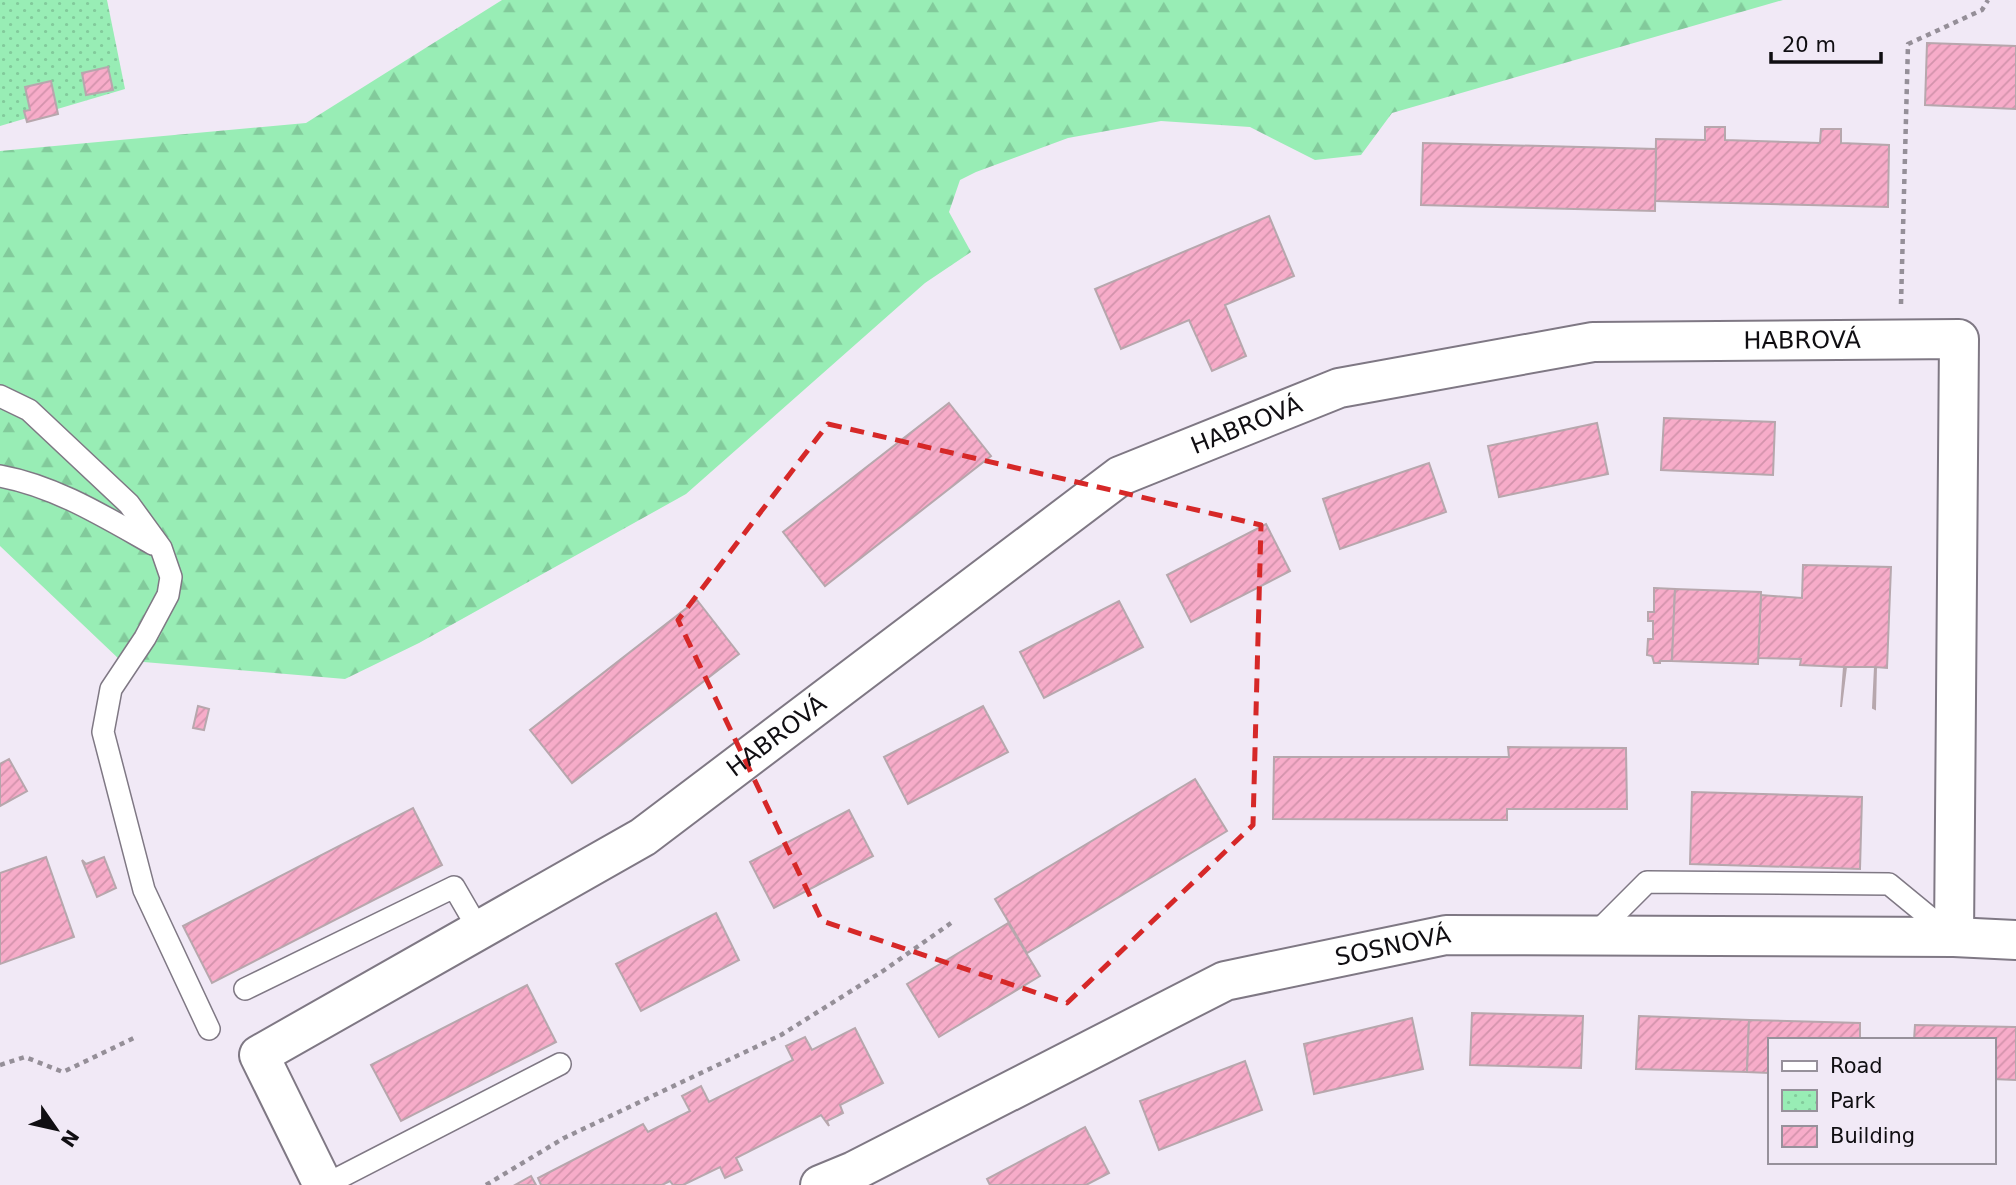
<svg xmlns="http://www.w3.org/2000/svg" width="2016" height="1185" font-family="'DejaVu Sans',sans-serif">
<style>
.forest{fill:url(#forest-firs)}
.park{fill:url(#park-dots)}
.building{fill:url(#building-hatch);stroke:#b7a7ad;stroke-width:2}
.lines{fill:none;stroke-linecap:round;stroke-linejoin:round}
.lane-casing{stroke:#7f7884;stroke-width:24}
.street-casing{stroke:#7f7884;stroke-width:42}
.path{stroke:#958f98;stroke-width:4.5;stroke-dasharray:5 5;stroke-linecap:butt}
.lane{stroke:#fff;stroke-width:21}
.street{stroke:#fff;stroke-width:38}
.marked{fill:none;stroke:#d62828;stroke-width:5;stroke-dasharray:14 9;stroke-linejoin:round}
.labels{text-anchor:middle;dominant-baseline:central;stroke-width:6;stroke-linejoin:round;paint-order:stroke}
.street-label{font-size:24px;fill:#100e12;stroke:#f1e9f6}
</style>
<defs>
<pattern id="forest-firs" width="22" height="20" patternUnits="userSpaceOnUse" patternTransform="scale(1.75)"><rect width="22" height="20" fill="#98edb5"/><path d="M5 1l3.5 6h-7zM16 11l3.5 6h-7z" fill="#82ca9b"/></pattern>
<pattern id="park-dots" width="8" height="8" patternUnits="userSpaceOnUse" patternTransform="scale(1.75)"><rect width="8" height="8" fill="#98edb5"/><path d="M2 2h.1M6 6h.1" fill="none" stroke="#82ca9b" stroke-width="1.8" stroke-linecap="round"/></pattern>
<pattern id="building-hatch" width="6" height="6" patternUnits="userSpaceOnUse" patternTransform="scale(1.75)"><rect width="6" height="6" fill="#f7acc9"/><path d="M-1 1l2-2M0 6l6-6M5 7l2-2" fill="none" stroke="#d393ac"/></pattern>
</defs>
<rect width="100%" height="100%" fill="#f1e9f6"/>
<path class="forest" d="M502,0h1281l-391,113 -31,42 -46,5 -65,-33 -89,-6 -93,17 -92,34 -16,8 -11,32 22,40 -46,31 -239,211 -267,149 -74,36 -225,-19 -120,-114v-395l306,-28z"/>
<path class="park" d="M0,0h107l18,89 -125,37z"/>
<g class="building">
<path d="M1927,43l89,3v63l-91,-4z"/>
<path d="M108,67l5,23 -27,5 -4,-22z"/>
<path d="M51,81l7,33 -31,8 -3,-11 6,-1 -5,-23z"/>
<path d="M1705,127h20v13l95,3 1,-14h20v14l48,2 -1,62 -233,-6 1,-62 49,1z"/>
<path d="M1423,143l233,6 -1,62 -234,-6z"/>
<path d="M1269,216l25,60 -69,29 21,51 -34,15 -23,-51 -68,29 -26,-60z"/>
<path d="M949,403l42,53 -166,130 -42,-54z"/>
<path d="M1664,418l111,4 -2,53 -112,-5z"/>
<path d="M1597,423l11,51 -109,23 -11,-51z"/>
<path d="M1429,463l17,49 -106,37 -17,-50z"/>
<path d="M1266,524l24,47 -99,51 -24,-47z"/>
<path d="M1803,565l88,2 -4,101 -11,-1 -1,42 -2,-1 2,-41h-29l-5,40 3,-40 -44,-2 1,-6 -43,-1 3,-63 41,3z"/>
<path d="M1654,588l21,1 -3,72h-12v2h-6l-2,-7 -5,-1 1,-16h5v-18h-5v-9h6z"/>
<path d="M1675,589l86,3 -3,72 -86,-3z"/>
<path d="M697,600l42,54 -167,129 -42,-53z"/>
<path d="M1119,601l24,46 -99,51 -24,-46z"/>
<path d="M198,706l11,3 -5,21 -11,-2z"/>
<path d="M983,706l25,46 -100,52 -24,-47z"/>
<path d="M1508,747l118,1 1,61h-120v11l-234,-1 1,-62h235z"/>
<path d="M9,759l18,32 -27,15v-42z"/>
<path d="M1195,779l32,52 -200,122 -32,-54z"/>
<path d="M1692,792l170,5 -2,72 -170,-5z"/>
<path d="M413,808l29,57 -230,118 -29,-57z"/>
<path d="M849,810l24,46 -99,52 -24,-46z"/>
<path d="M46,857l28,80 -74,27v-91z"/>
<path d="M104,857l12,31 -19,9 -15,-37 4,4z"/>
<path d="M716,913l23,47 -98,51 -25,-47z"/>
<path d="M1008,923l32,53 -101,61 -32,-53z"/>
<path d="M527,985l29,57 -155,79 -30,-56z"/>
<path d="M1472,1013l111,3 -2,52 -111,-3z"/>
<path d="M1639,1016l110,4 -2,52 -111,-3z"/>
<path d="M1412,1018l11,51 -109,25 -10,-50z"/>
<path d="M1749,1020l111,3v17h-91v33l-22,-1z"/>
<path d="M1915,1025l101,2v53l-23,-1v-39h-79z"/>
<path d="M855,1028l28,55 -43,22 3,8 -16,8 2,5 -8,-11 -85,43 6,12 -17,8 -5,-11 -37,18h-10l-3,-4 -8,4h-121l-3,-7 105,-54 5,8 42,-21 -8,-15 19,-10 8,16 84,-42 -7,-14 19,-9 7,13z"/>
<path d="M1245,1061l17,49 -103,40 -19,-49z"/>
<path d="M1085,1127l24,46 -23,12h-96l-3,-6z"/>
<path d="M531,1176l5,9h-21z"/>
</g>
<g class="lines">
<g class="lane-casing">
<g id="lane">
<path d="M0,396l29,14 100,94 32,44 10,29 -3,18 -23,43 -34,51 -8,43 41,158 65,139"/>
<path d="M0,476c55,10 105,41 153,68"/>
<path d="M1595,934l52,-52 242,2 62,51"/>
<path d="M245,989l209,-102 25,43"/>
<path d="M325,1185l235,-121"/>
</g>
</g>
<g class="street-casing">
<g id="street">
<path id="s1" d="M323,1185l-64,-130 384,-218 477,-361 219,-88 254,-46 366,-3 -5,598"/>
<path id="s2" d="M820,1185l34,-14 371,-190 221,-46 508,2 62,3"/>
</g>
</g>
<g class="path">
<path d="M1901,304l7,-260 74,-34 6,-10"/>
<path d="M0,1065l25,-8 38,15 73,-35"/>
<path d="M486,1185l78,-47 217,-103 102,-64 68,-48"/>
</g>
<use href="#lane" class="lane"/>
<use href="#street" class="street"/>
</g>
<path class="marked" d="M828,424l433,101 -8,300 -186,178 -245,-82 -144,-301z"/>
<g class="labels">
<g class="street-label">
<text stroke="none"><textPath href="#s1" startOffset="1888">HABROVÁ</textPath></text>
<text stroke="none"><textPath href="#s1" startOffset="1321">HABROVÁ</textPath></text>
<text stroke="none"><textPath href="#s1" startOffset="754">HABROVÁ</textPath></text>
<text stroke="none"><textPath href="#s2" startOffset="625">SOSNOVÁ</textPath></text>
</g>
</g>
<rect x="1768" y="1038" width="228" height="126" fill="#f1e9f6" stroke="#97919b" stroke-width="2"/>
<rect x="1782" y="1061" width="35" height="10" fill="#ffffff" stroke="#97919b" stroke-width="2"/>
<text x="1830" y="1073" font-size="21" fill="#100e12">Road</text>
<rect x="1782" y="1090" width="35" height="21" fill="url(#park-dots)" stroke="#97919b" stroke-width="2"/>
<text x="1830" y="1108" font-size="21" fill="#100e12">Park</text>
<rect x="1782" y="1126" width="35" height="21" fill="url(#building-hatch)" stroke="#97919b" stroke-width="2"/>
<text x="1830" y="1143" font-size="21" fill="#100e12">Building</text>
<g transform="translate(56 1129) rotate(124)" stroke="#f1e9f6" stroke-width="5" paint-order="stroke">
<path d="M0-5L12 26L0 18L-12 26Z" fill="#100e12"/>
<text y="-10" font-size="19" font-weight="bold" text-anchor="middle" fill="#100e12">N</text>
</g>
<path d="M1771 52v10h110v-10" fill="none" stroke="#100e12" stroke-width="3.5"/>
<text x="1782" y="52" font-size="21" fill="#100e12" stroke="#f1e9f6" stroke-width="5" paint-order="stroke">20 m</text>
</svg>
